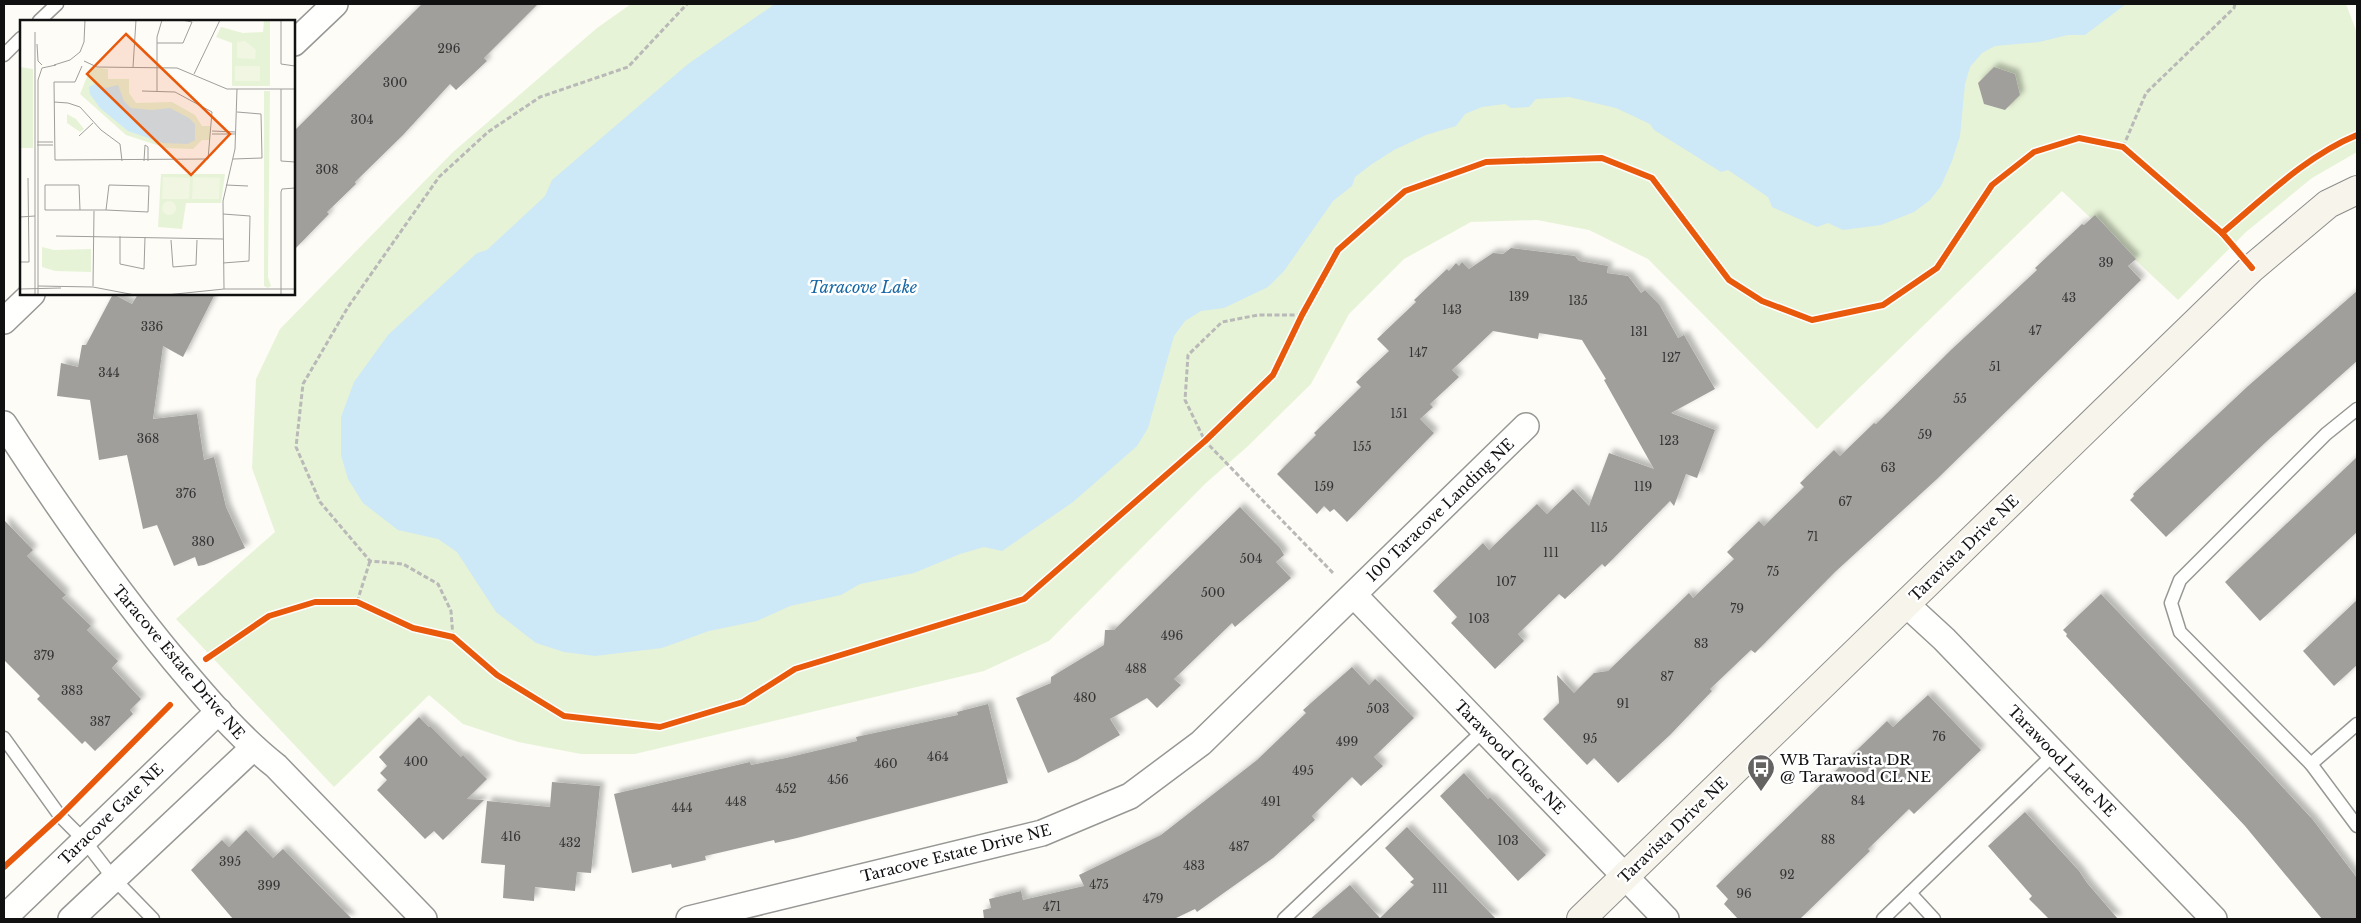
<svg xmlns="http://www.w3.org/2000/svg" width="2361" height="923" font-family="'Libre Baskerville',serif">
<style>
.green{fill:#e7f3d7}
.water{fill:#cde8f7}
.building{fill:#a19f9c;filter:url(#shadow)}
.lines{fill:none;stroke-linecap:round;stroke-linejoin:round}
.lane-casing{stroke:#979795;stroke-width:15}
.street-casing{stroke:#979795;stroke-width:28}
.secondary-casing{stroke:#8e8d8b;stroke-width:30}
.path{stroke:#b9b9b8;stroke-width:3;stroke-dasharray:5 2.5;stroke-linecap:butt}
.lane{stroke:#fffffe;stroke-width:12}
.street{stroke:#fffffe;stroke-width:25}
.secondary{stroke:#f6f4eb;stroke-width:28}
.cycleway-casing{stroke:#fff;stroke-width:9}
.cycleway{stroke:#e8590c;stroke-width:6}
.labels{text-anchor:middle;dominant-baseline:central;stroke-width:5;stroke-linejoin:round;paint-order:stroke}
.number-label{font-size:12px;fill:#353434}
.street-label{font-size:15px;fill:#111;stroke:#fff}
.poi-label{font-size:15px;fill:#111;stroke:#fff;text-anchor:start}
.water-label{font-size:16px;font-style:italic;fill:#1768a6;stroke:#fff}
.inset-road{fill:none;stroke:#9f9e9b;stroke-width:1}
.view{fill:#e8590c;fill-opacity:0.15;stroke:#e8590c;stroke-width:2.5}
.inset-edge{fill:none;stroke:#111;stroke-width:2.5}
</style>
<defs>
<filter id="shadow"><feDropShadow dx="4.5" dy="-4.5" stdDeviation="2.5" flood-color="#0004"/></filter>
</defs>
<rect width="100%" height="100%" fill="#fdfcf7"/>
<path class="green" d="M631,4h1715l11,29v119l-45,26 -66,54 -68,68 -116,-109 -245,238 -169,-170 -59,-29 -52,-10 -66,2 -67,37 -55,55 -38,70 -63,62 -42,37 -157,158 -65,30 -349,83h-54l-63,-12 -55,-18 -34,-29 -95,92 -158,-168 99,-87 -23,-64 4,-89 24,-50 173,-177 144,-124z"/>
<path class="water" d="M775,4h1351l-41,31h-17l-29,7 -44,4 -13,7 -12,14 -5,17 -5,52 -8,25 -11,25 -11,14 -16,12 -33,13 -38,5 -15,-7 -11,4 -45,-20 -4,-10 -40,-27 -7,2 -67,-42 -4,-6 -34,-16 -47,-11 -33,2 -7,8 -18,1 -6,-4 -23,3 -17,7 -9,12 -30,9 -32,15 -22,14 -17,13 -3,9 -19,15 -49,70 -16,16 -44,21 -23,3 -16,10 -11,15 -26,92 -11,18 -64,56 -71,49 -18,-4 -24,7 -46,19 -54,11 -19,11 -51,11 -33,15 -48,10 -47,17 -67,8 -31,-4 -28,-9 -40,-31 -39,-60 -19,-13 -40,-9 -35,-27 -15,-24 -7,-24v-38l13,-35 34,-47 89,-82 10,-3 58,-54 7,-16 136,-116z"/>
<g class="building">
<path d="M422,4h116l-54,54 3,3 -31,29 -6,-6 -47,51 -48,47 1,2 -29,28 2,2 -35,36v-119z"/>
<path d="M1994,67l21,7 5,21 -15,15 -21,-6 -6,-21z"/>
<path d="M2095,215l41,44 -8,7 13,14 -204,199 -102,93 -80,81 -4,-3 -41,39 2,2 -42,44 -52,48 -24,-25 -7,7 -44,-46 16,-16 -2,-28 17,18 20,-20 14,-2 81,-78 4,5 41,-39 -7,-7 32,-31 5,5 40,-39 -4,-4 34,-33 6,6 34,-33 2,1 76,-75 85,-79 -2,-2 47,-44 2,1z"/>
<path d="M1511,248l64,8 4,5 29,5 -1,7 21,3 13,17 4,-3 14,14 19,34 6,-3 31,54 -44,24 44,17 -18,48 -11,-4 -12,32 -4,-5 -65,66 -3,-3 -37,35 -6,-5 -41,40 6,7 -29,28 -44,-46 6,-6 -24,-26 50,-48 6,7 48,-46 10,10 26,-25 16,17 20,-53 45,16 -50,-89 2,-1 -24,-39 -43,-7 -1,6 -45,-8 -41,39 7,7 -29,27 3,3 -13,12 14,14 -87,89 -13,-13 -4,3 -6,-6 -7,8 -40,-40 39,-39 -2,-2 47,-46 -5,-5 33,-31 -12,-12 39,-37 -2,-2 33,-31 2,2 7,-8 3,3 3,-4 7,7 24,-16 10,1z"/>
<path d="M2357,291v70l-90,80 -101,96 -36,-37 4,-4 -1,-2 114,-107z"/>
<path d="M113,294l19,10 6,-10h77l-32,63 -20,-11 -10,73 44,-5 7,46 10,-3 12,50 19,41 -41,17 -6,1 -3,-9 -21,9 -17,-41 -14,4 -16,-74 -28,5 -9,-60 -33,-4 4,-33 17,4 4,-22h4z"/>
<path d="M2357,457v75l-97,89 -35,-39z"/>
<path d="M1240,507l40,41 4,7 -8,7 15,16 -56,49 -3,-4 -58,56 7,6 -24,23 -10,-10 -37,21 10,16 -43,25 -29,13 -32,-75 35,-15v-6l53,-32 1,-15h9z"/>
<path d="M4,520l29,30 -6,6 39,39 -4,3 29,28 -4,4 31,31 -6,7 29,31 -11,11 3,4 -38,37 -10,-10 -3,3 -45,-45 3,-3 -36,-36z"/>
<path d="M2101,594l113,119 99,107 44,58v41h-35l-77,-93 -179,-190 1,-2 -4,-4z"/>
<path d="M2357,600v65l-23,21 -31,-35z"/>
<path d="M1352,667l17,18 6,-6 5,4 34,35 -40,39 9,9 -22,20 -9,-9 -40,39 3,4 -42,38 -76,54 -2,-3 -21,10h-190l-1,-9 8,-2 -2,-9 32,-8 2,9 61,-14 -5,-11 82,-40 96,-75 49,-47 -3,-3z"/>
<path d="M1928,695l53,55 -67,64 -5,-5 -41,40 2,2 -70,68h-62l-14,-15 4,-5 -12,-13 171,-165 6,6z"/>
<path d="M988,704l20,79 -211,55 -22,5 -1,-3 -69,16 1,4 -34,8 -1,-4 -39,9 -18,-79 136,-32 1,3 35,-7 71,-17 -1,-4 102,-22 -1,-3z"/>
<path d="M419,717l10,10 1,-1 31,31 2,-2 24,24 -20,20 17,1 -41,40 -9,-9 -9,8 -48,-49 10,-10 -7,-7 7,-7 -8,-9z"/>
<path d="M1464,773l24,26 2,-2 56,58 -28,26 -78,-85z"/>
<path d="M552,782l48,4 -9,87 -14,-1 -2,19 -40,-4 -1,14 -31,-3 2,-33 -24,-2 6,-62 63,6z"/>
<path d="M2025,812l54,59 8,12 31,36h-69l-20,-20 3,-3 -44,-50z"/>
<path d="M1407,827l89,92h-186l40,-34 30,33 34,-33 -4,-3 4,-3 -29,-31z"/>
<path d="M246,830l27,28 10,-9 69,70h-119l-42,-49 31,-30 7,7z"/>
</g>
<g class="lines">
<g class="lane-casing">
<g id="lane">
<path d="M39,21l18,-17"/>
<path d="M4,55l17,-17"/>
<path d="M2357,409l-31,25 -146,146 -9,23 9,29 131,132 46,62"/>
<path d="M4,738l56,78 24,24 30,39 39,40"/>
<path d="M2311,764l46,-40"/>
<path d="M1910,893l24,26"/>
<path d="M1284,919l200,-189"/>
<path d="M1883,919l172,-166"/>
</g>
</g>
<g class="street-casing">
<g id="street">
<path d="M294,43l41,-39"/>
<path d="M4,321l28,-27"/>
<path d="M4,424c53,82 108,161 170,236 31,37 64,76 102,106l148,153"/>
<path d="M1354,595l312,324"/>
<path d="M1907,605l37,34 270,280"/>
<path d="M4,918l215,-207"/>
<path d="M71,919l182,-171"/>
<path d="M689,919l353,-86 88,-37 71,-53 325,-317"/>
</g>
</g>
<g class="secondary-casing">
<path id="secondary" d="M1581,919l671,-651 76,-64 29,-14"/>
</g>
<g class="path">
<path d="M2123,147l23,-54 88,-85 1,-4"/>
<path d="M1302,315h-44l-36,7 -34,33 -3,45 20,41 129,133"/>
<path d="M357,602l13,-41"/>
<path d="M453,637l-2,-26 -13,-27 -35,-20 -33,-3 -50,-59 -24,-55 7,-63 45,-77 91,-130 49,-45 52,-35 88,-30 59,-63"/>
</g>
<use href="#lane" class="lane"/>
<use href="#street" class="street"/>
<use href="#secondary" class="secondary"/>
<g class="cycleway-casing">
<g id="cycleway">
<path d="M2222,233c42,-35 84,-77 135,-98"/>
<path d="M206,659l63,-43 46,-14h42l56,26 40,9 44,38 67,41 96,11 83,-25 52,-33 229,-70 181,-158 68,-66 29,-60 36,-65 67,-59 81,-29 116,-4 50,20 77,102 33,21 50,19 71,-15 54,-37 55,-83 42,-33 45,-14 44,9 99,86 30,35"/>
<path d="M4,867l56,-51 110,-111"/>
</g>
</g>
<use href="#cycleway" class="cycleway"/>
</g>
<defs>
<g id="bus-pin" transform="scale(1.4375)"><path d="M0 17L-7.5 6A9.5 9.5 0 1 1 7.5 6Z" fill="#646362" stroke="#fff"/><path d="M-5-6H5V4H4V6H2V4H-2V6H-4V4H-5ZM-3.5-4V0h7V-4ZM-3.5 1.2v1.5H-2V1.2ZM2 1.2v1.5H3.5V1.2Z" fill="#fff"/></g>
</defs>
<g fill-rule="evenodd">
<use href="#bus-pin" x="1761" y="768"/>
</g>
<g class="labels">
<g class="number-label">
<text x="449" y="48">296</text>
<text x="395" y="82">300</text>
<text x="362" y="119">304</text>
<text x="327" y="169">308</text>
<text x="2106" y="262">39</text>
<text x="1519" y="296">139</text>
<text x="2069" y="297">43</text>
<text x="1578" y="300">135</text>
<text x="1452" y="309">143</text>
<text x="152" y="326">336</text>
<text x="2035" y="330">47</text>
<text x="1639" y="331">131</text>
<text x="1418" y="352">147</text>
<text x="1671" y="357">127</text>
<text x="1995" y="366">51</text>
<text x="109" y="372">344</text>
<text x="1960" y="398">55</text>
<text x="1399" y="413">151</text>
<text x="1925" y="434">59</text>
<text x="148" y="438">368</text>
<text x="1669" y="440">123</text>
<text x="1362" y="446">155</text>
<text x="1888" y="467">63</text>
<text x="1324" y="486">159</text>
<text x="1643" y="486">119</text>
<text x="186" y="493">376</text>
<text x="1845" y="501">67</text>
<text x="1599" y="527">115</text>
<text x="1813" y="536">71</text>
<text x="203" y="541">380</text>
<text x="1551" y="552">111</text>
<text x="1251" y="558">504</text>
<text x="1773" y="571">75</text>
<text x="1506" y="581">107</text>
<text x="1213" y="592">500</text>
<text x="1737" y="608">79</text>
<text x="1479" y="618">103</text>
<text x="1172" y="635">496</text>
<text x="1701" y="643">83</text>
<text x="44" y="655">379</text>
<text x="1136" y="668">488</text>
<text x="1667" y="676">87</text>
<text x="72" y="690">383</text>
<text x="1085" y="697">480</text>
<text x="1623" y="703">91</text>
<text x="1378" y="708">503</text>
<text x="100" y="721">387</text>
<text x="1939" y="736">76</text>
<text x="1590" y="738">95</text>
<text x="1347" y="741">499</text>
<text x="938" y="756">464</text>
<text x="416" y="761">400</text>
<text x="886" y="763">460</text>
<text x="1303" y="770">495</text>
<text x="838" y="779">456</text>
<text x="786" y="788">452</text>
<text x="1858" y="800">84</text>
<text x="736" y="801">448</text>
<text x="1271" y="801">491</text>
<text x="682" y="807">444</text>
<text x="511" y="836">416</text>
<text x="1828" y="839">88</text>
<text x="1508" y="840">103</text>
<text x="570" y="842">432</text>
<text x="1239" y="846">487</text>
<text x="230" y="861">395</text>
<text x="1194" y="865">483</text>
<text x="1787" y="874">92</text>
<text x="1099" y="884">475</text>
<text x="269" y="885">399</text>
<text x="1440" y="888">111</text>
<text x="1744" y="893">96</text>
<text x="1153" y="898">479</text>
<text x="1052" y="906">471</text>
</g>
<g class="street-label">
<text transform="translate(1440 510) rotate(-44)">100 Taracove Landing NE</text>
<text transform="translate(1964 548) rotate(-44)">Taravista Drive NE</text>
<text transform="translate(179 662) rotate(50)">Taracove Estate Drive NE</text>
<text transform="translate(1510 757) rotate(46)">Tarawood Close NE</text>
<text transform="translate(2062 761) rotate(46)">Tarawood Lane NE</text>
<text transform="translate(111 814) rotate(-44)">Taracove Gate NE</text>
<text transform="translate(1673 830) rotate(-44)">Taravista Drive NE</text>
<text transform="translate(956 853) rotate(-14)">Taracove Estate Drive NE</text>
</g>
<g class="poi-label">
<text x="1780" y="759">WB Taravista DR<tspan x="1780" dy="17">@ Tarawood CL NE</tspan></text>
</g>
<g class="water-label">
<text x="863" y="287">Taracove Lake</text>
</g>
</g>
<g transform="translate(20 20)">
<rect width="275" height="275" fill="#fdfcf7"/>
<path d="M244,0h6v66h-38v-43l-16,-6 5,-10 22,6 20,-1zM0,47l13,2v79h-13zM71,47l17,2v10h21v14l7,10 36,-1 23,13 7,11h8v14h-8l-9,9 -27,-1 -40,-13 -46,-41zM244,71h6l-2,186 3,9 -3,2 -4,-2zM47,94l9,5 8,10 -4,3 -13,-9zM141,154h64l-4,29h-35l-4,26 -24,-2zM22,227l12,3 37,-1v23l-36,-1 -13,-4z" fill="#e7f3d7"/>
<path d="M225,21l11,9 -1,9 -18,-1v-16zM215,46h25v15h-25zM143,157l27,1 -1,21h-27zM173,157l27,1 -1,21h-27zM142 188a7 7 0 1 1 14 0a7 7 0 1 1-14 0Z" fill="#f0f6e1"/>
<path d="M75,64l11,4 12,-3 6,16 7,7 21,2 18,-2 19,10 6,6v16l-7,4 -25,-1 -35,-12 -28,-23 -10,-14 -1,-7z" fill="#cde8f7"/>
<path class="inset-road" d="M261,0v44l14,2M137,23h26l9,-21 -10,-2M17,24l1,17 4,4M64,41l13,6 80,1 50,21h68M34,45l16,-5 10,-8 4,-10 1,-22M62,46l-7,16h-21l1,78 153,-1 4,-47 -37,-20 -33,-1M113,47l3,-47M174,54l26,-54M261,69v72l14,1M137,71v-54l5,-17M34,82l14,1 12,4 21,23 19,14 2,17M192,111l24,1M192,114h23M59,116l14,-13M17,122h16M17,125h16M213,139l29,-1 -1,-44 -24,-2M124,141l1,-16 3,2v14M25,165h34l1,25h-35zM89,165l40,1 -1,26 -42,-2zM206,165l22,1M60,190h26M0,197l15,-1M36,216l167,3M100,216v28l24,5 1,-32M151,220l2,27 23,-2 1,-25M0,242h9l-1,-84M203,243l26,-2 1,-45 -27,-2M18,266l55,1 42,8M73,266l1,-75M0,269l41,-1M204,269l-1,-88 12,-52 2,-60M15,275v-263M18,275v-215l4,-12 14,-3M146,275l58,-6h71M261,275v-103l1,-3 13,-1"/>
<path class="view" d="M106,14l104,100 -39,41 -104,-101z"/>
<rect width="275" height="275" class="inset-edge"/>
</g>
<rect width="2361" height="923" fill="none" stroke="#111111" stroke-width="10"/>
</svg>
